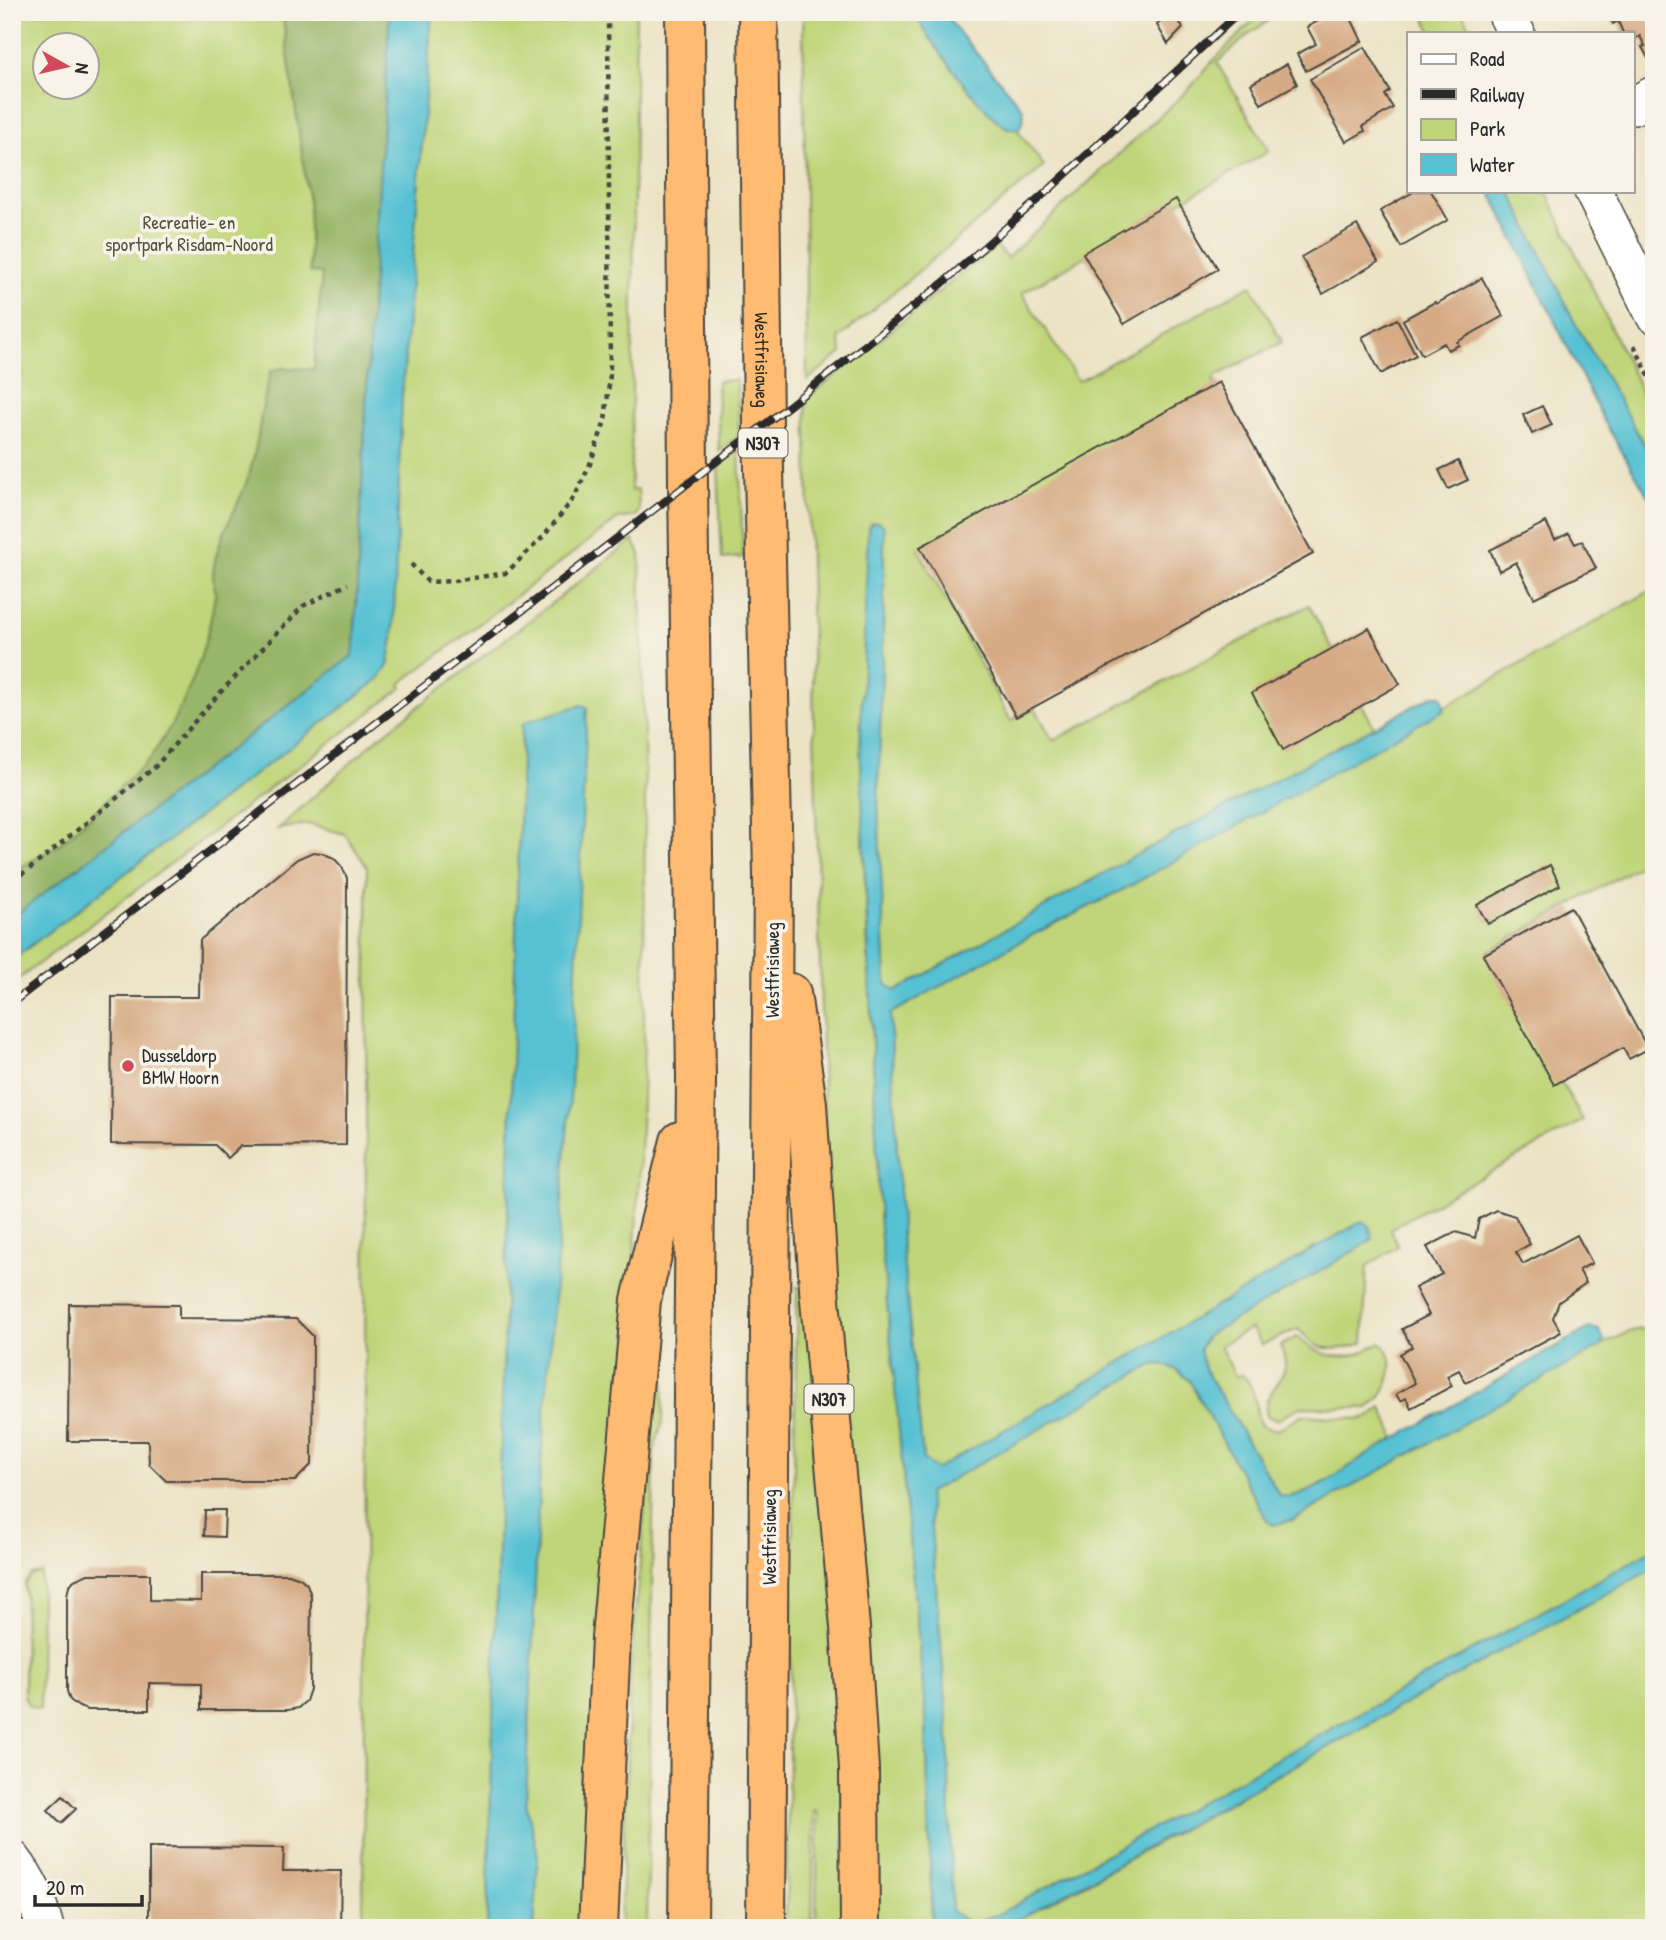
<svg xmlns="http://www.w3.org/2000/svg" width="1666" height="1940" font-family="'Patrick Hand',sans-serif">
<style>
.green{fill:#c0d579;stroke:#768052;stroke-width:2;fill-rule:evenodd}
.forest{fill:#98b669;stroke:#62704a;stroke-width:2}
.water{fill:#57c1d3;stroke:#41767f;stroke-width:2}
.building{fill:#d6aa84}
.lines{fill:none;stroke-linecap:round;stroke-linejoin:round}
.minor-casing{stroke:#484742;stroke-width:40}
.highway-casing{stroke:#484742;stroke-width:42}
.path{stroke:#484742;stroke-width:4.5;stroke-dasharray:5 5;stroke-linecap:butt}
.minor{stroke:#fff;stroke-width:37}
.highway{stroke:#ffbb71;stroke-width:38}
.rail-casing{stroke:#2b2b2b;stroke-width:8}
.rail{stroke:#f7f3e8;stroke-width:5;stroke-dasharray:16;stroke-linecap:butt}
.poi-dot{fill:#d1495b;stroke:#f7f3e8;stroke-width:2.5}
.labels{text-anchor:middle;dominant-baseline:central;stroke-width:7;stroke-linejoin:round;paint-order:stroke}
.shield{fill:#f7f3e8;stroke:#686764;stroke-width:2}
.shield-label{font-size:18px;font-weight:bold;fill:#2b2b2b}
.park-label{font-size:19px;fill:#50563e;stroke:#f7f3e8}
.street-label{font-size:19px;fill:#2b2b2b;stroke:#f7f3e8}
.poi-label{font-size:19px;fill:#2b2b2b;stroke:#f7f3e8;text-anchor:start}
</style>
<rect width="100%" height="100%" fill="#f7f3e8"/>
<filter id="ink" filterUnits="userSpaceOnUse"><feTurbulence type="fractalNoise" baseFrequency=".0143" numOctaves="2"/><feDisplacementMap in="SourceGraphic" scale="14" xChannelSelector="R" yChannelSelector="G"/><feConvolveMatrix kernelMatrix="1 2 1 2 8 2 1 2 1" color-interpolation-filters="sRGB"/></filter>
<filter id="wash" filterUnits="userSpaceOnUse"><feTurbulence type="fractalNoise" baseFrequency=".00686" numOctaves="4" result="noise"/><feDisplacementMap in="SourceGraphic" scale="28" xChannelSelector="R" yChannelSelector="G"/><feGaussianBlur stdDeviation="1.57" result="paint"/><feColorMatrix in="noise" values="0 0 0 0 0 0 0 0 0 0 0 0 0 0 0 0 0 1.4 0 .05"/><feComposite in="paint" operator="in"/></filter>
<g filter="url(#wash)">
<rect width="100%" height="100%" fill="#ece3c5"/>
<g class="green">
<path d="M12,12h379l-71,662 -308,230zM46,46h42v42h-42z"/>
<path d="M432,12h204l-5,479 7,-2 1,22 -4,5 -17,3 -218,165 2,4 -390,296v-24l327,-250 40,-31 9,-13 5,-28 9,-243z"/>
<path d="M803,12h110c17,26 74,114 103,116l28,38 -205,172 3,15 -35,27z"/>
<path d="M1262,12h19l-32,22 -32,29 52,88 -247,142 56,88 173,-96 31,57 -68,35 1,10 -297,162 93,172 24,-13 18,33 256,-136 65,122 -236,127 -242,137 -10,-6 -8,-182 6,-207v-70l-21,314 17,388 46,491 6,209h-60l-46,-714 -20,-815 190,-153 11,12 183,-170 23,-27z"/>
<path d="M1422,12h40l10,21h-40z"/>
<path d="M1510,191h36l108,227v45l-80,-142z"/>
<path d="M737,380l2,56 -20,15 -2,-70z"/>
<path d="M739,450l4,107 -21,2 -4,-93z"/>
<path d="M633,540l7,14 5,228 -1,261 -5,140 -49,745h-56l4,-72 -12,-54 13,-315 43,-782 -56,17 -4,4 -35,1202h-124l4,-1061 -22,-33 -37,-10 -30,5 99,-90z"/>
<path d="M1654,589v268l-167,95 96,168 -193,109 8,17 -31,20 -4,77c-15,5 -31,9 -47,2 -7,-4 -12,-11 -18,-16l-36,16 -11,-17 -31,18 16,31 5,-3c18,15 12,34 20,52l17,4 23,-15 60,4 10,-3 11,-9 13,32c-22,13 -93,63 -115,57l-76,-128 -5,-17 8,-15 9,-6 108,-61 48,-29 -57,7 -65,40 -314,183 -13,-11 -21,-211 -12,-234 142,-79 96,-48 315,-177 1,-3z"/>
<path d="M797,1287h13l22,250 16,391h-32l2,-115 -4,-2 -2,117h-26z"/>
<path d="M655,1314h10l-2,105 -9,32 -7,477h-27l11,-264 19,-213 -5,-40z"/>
<path d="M1640,1329l14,1v219l-655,365 -30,10 -17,-13 -4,-184 -20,-234 224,-128 10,-1 15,6 12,10 78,140 6,5 20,-5 308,-175 28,-13z"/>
<path d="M1297,1337c18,17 44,26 68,14 5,-3 9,-6 15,-8 18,10 11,39 1,53 -3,4 -9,8 -13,12l-68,-1 -23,13 -10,-4c-9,-26 32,-37 13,-70z"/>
<path d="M1654,1568v360h-653l80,-42 365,-205z"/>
<path d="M41,1573l-1,136 -11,-3 -5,-10 1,-113 7,-8z"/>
</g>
<path class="forest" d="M282,12h108l-20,316 -16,321 -2,7 -340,262v-46c15,-9 32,-17 46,-27 23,-19 45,-41 66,-62 9,-8 19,-16 27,-26 33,-47 56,-104 64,-162 1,-7 -3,-14 -2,-21 2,-33 26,-67 36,-99 11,-34 11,-70 22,-104l12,-3 31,1 8,-96 -12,-1 -1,-68z"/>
<g class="water">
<path d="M390,12h42l-30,383 -9,243 -5,28 -9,13 -40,31 -327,250v-42l340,-262 2,-7 16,-321z"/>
<path d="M913,12h33l6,12 71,85 1,9 -5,11c-4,-1 -8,0 -11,-1 -22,-8 -81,-93 -95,-116z"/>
<path d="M1490,191h20l64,130 72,127 8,15v43l-50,-85z"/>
<path d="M878,522l6,4v70l-6,207 8,181 10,7 242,-137 296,-159h6l3,5 1,10 -316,177 -96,48 -142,79 12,234 21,211 14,10 425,-248 8,6 2,12 -48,30 -108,61 -9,6 -8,14 5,18 76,128c21,6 65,-26 83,-39l226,-129 10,2 5,10 -3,6 -309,174 -19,5 -6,-5 -78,-140 -12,-10 -15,-6 -10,1 -224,128 20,234 4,184 17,13 30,-10 655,-365v19l-208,113 -425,237 -20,10h-69l-6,-209 -46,-491 -20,-482 8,-218 4,-5z"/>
<path d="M582,705l5,2 -16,379 -32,401 -13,315 12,54 -4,72h-47l35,-1203 4,-3z"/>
</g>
<g id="blocks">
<g class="building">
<path d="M1170,12h4l9,16 -15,16 -11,-19z"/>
<path d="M1335,12h13l14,29 -56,30 -9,-17 19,-10 -9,-17z"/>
<path d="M1608,12h46v57l-12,-22 3,-1 -5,-10 -7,4v-7h-10l-5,-12 -5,3z"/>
<path d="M1365,47l25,44 -5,4 8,13 -30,18 2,5 -19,11 -36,-63z"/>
<path d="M1287,64l10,20 -36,20 -10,-20z"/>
<path d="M1415,191h16l17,29 -47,27 -21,-36z"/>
<path d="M1176,199l42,70 -94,55 -41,-71z"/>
<path d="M1357,225l21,37 -55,32 -22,-37z"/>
<path d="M1482,278l21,38 -46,26 2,3 -11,5 -4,-7 -22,12 -19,-35 32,-18 1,2z"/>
<path d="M1397,319l19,36 -35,19 -19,-37z"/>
<path d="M1219,382l94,172 -297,163 -96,-170z"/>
<path d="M1542,406l10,19 -20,9 -9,-19z"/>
<path d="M1458,461l10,19 -20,9 -9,-19z"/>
<path d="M1546,522l9,18 14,-7 6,11 7,-3 14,27 -62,30 -18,-36 -17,9 -9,-21z"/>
<path d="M1369,628l31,56 -117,66 -31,-57z"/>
<path d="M313,852l9,1 12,5 8,9 5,11 -1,267 -105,1 -13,12 -13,-13 -104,-1 1,-147h87l1,-57 97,-81z"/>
<path d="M1550,865l10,20 -72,39 -11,-19z"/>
<path d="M1571,907l77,142 -19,10 -6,-11 -69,37 -71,-130z"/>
<path d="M1496,1210l19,6 15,28 -14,8 7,12 54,-29 15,28 -13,7 7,13 -27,19 -6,16 8,14 -95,51 -7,-13 -12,6 5,10 -41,22 -5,-10 -6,3 -4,-7 19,-11 -15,-29 12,-7 -10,-18 27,-14 -14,-27 27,-14 -15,-27 29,-15 19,6 4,-19z"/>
<path d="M69,1304l110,1v13l117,1 17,17 -1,128 -17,17h-129l-17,-17 -1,-23h-80z"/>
<path d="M205,1510h20l-1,27 -20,-1z"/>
<path d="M88,1574h62v26l51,1v-27h88l11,4 7,6 4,12 -1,93 -4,12 -8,7 -10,2h-87v-26l-52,-1v27h-61l-9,-3 -9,-7 -3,-9v-96l2,-9 5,-6z"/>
<path d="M63,1796l13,13 -15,14 -13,-13z"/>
<path d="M149,1847l135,1 -1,23h58l-1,57h-191z"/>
</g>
</g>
</g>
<g filter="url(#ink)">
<use href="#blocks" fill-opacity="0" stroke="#484742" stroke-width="2"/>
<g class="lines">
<g class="minor-casing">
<g id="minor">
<path d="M1506,12l10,21"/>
<path d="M1633,106l21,-11"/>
<path d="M1593,191l61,123"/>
<path d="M12,1859c17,22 26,42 33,69"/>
</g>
</g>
<g class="highway-casing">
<g id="highway">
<path d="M685,12l3,471 8,595 -8,850"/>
<path id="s1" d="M758,12l5,412 10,449 -7,1055"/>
<path d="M791,993l16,111 12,185 31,338 9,142 1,159"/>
<path d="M598,1928l13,-290 30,-338 39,-159"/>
</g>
</g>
<g class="path">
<path d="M1634,345l20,41"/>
<path d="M411,564l17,18 26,-1 52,-8 38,-37 30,-38 15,-31 16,-46 5,-46 -2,-363"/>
<path d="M12,879l15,-8 128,-104 62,-71 86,-90 45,-22"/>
</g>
<use href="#minor" class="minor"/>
<use href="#highway" class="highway"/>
<g class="rail-casing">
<path id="rail" d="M12,1003l778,-598 153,-122 108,-95 189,-176"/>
</g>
<use href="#rail" class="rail"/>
</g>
</g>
<circle class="poi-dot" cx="128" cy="1066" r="7"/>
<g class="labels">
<g class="shield">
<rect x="738.5" y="428.5" width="49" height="29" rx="5"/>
<rect x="804.5" y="1384.5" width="49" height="29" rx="5"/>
</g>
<g class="shield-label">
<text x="763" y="443">N307</text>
<text x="829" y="1399">N307</text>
</g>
<g class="park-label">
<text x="189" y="222">Recreatie- en<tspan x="189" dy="22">sportpark Risdam-Noord</tspan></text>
</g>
<g class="street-label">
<text stroke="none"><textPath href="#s1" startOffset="348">Westfrisiaweg</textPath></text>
<text transform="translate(772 970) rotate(-90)">Westfrisiaweg</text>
<text transform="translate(769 1537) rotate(-90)">Westfrisiaweg</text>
</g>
<g class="poi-label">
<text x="142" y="1055">Dusseldorp<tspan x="142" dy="22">BMW Hoorn</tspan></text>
</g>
</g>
<rect width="1666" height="1940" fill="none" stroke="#f7f3e8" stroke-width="42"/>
<rect x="1407" y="32" width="228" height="161" fill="#f7f3e8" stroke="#a5a39c" stroke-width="2"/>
<rect x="1421" y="54" width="35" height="10" fill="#ffffff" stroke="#a5a39c" stroke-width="2"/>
<text x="1470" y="66" font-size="21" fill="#2b2b2b">Road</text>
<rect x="1421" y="89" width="35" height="10" fill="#2b2b2b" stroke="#a5a39c" stroke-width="2"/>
<text x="1470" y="102" font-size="21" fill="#2b2b2b">Railway</text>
<rect x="1421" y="119" width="35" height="21" fill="#c0d579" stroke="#a5a39c" stroke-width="2"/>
<text x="1470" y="136" font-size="21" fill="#2b2b2b">Park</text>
<rect x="1421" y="154" width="35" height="21" fill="#57c1d3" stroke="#a5a39c" stroke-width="2"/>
<text x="1470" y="172" font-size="21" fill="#2b2b2b">Water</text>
<g transform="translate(66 66) rotate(98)"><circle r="33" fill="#f7f3e8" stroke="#a5a39c" stroke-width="2"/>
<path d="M0-5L12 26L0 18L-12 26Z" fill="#d1495b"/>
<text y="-10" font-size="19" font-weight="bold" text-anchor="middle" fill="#2b2b2b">N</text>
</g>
<path d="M35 1895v10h107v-10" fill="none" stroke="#2b2b2b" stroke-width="3.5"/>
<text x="46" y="1895" font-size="21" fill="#2b2b2b" stroke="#f7f3e8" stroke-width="5" paint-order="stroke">20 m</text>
</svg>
